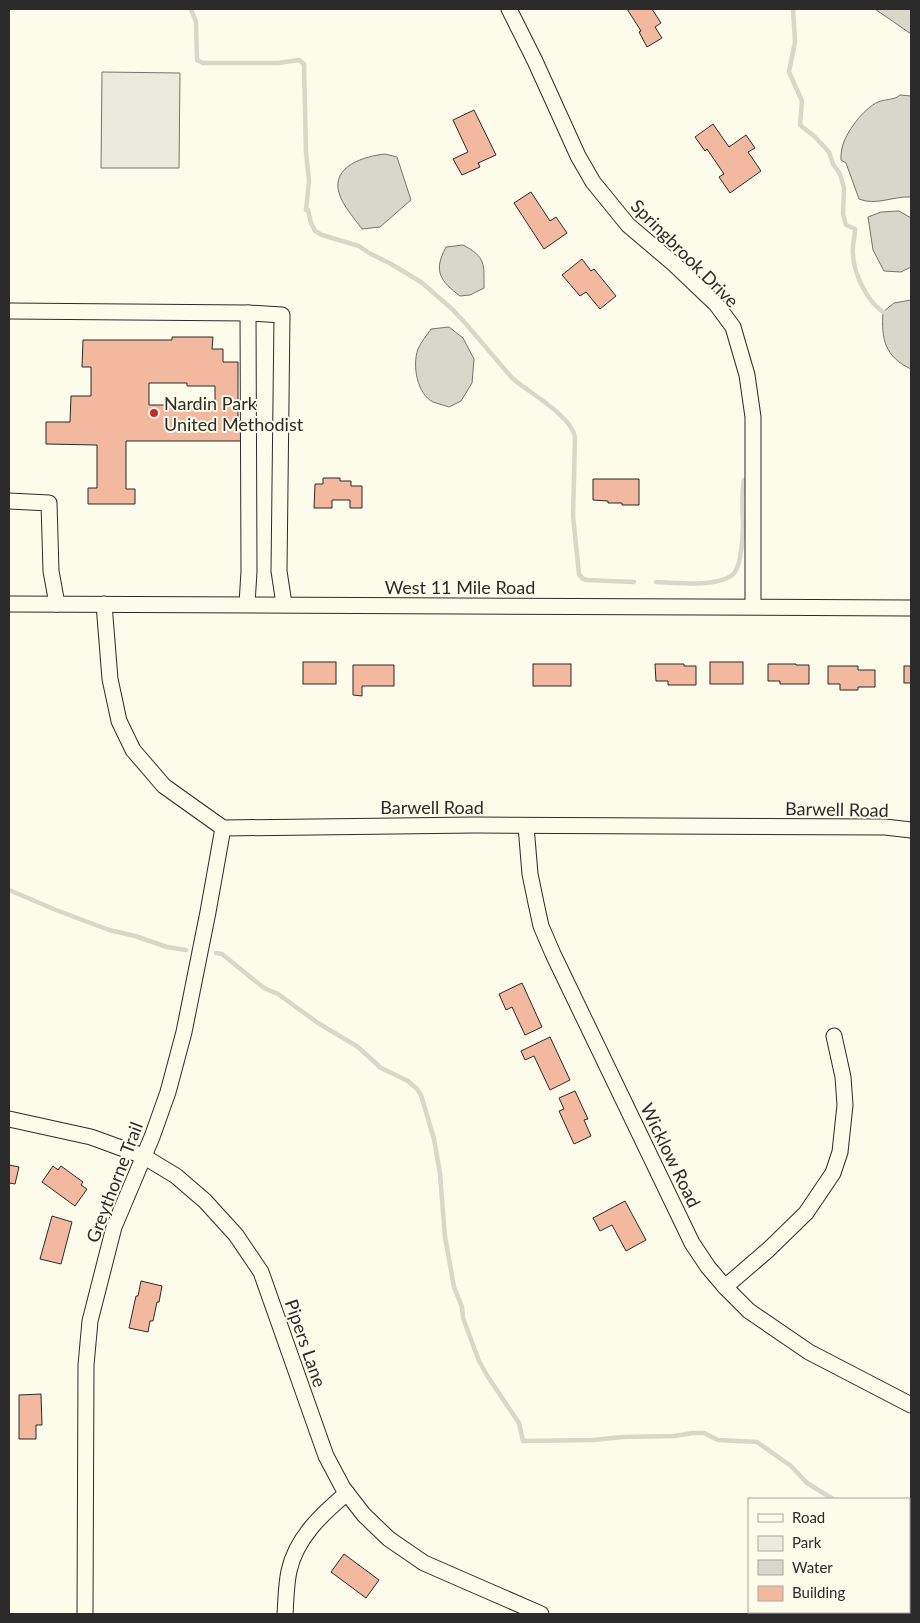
<svg xmlns="http://www.w3.org/2000/svg" width="920" height="1623" font-family="Lato,sans-serif">
<style>
.green{fill:#ecebdb;stroke:#74746e}
.water{fill:#d8d7c9;stroke:#74746e}
.lines{fill:none;stroke-linecap:round;stroke-linejoin:round}
.stream{stroke:#d8d7c9;stroke-width:4.5}
.building{fill:#f2b8a0;stroke:#2b2b2b;fill-rule:evenodd}
.minor-casing{stroke:#2b2b2b;stroke-width:17}
.minor{stroke:#fdfbea;stroke-width:15}
.poi-dot{fill:#c62828;stroke:#fdfbea;stroke-width:2}
.labels{text-anchor:middle;dominant-baseline:central;stroke-width:4;stroke-linejoin:round;paint-order:stroke}
.street-label{font-size:18px;fill:#2b2b2b;stroke:#fdfbea}
.poi-label{font-size:18px;fill:#2b2b2b;stroke:#fdfbea;text-anchor:start}
</style>
<rect width="100%" height="100%" fill="#fdfbea"/>
<path class="green" d="M102,72l78,1 -1,95h-78z"/>
<g class="water">
<path d="M875,9h36v25z"/>
<path d="M900,95l11,1v101c-18,-1 -35,9 -52,2l-13,-36 -5,-3c0,-4 0,-8 1,-12 3,-15 22,-40 36,-46 7,-3 17,-2 22,-7z"/>
<path d="M385,154l12,3 14,43 -31,27 -18,2c-8,-11 -19,-23 -23,-36 -8,-27 26,-37 46,-39z"/>
<path d="M899,211l12,7v49l-10,5 -17,-1 -11,-21 -5,-33 13,-5z"/>
<path d="M463,245c23,12 21,19 21,43l-14,7 -10,1c-20,-15 -27,-25 -14,-49z"/>
<path d="M911,300v69c-26,-12 -30,-30 -28,-57l11,-9z"/>
<path d="M449,327l14,11 11,21 -2,24 -11,18 -12,6c-5,-2 -11,-3 -16,-5 -16,-8 -21,-37 -15,-53 3,-7 9,-14 13,-20z"/>
</g>
<g class="lines">
<g class="stream">
<path d="M191,9l5,13 1,38 6,3h75l21,-3 5,4 2,88 3,29 -3,29h2l3,13 4,8 7,4 37,11 10,7 22,11 30,18 31,27 14,15 46,54c16,14 60,38 63,59l-2,79 6,58 4,5 4,1 47,2"/>
<path d="M793,9l2,33 -6,30 13,29 -2,24 14,11 15,16 4,12 7,10 4,14 -1,26 3,11 9,4v3c-1,8 -3,15 -2,23 1,20 16,51 34,59"/>
<path d="M656,582c18,1 68,6 79,-10 6,-9 8,-35 8,-46 0,-15 -2,-31 1,-46"/>
<path d="M9,890l47,20 53,20 26,6 32,11 19,3"/>
<path d="M216,953l6,1 42,34 14,6 40,29 40,24 23,21 27,13 9,8 4,6 13,44 6,35 5,63 9,50 8,20 1,11 16,43 9,16 31,46 4,18 70,-1 29,-3 52,-1 19,-3h11l14,7 39,2 34,24 16,17 26,16"/>
<path d="M865,1614v-2"/>
</g>
</g>
<g class="building">
<path d="M627,9h25l9,14 -6,4 7,11 -15,9 -8,-15 2,-1z"/>
<path d="M474,110l22,45 -18,8 2,4 -18,8 -9,-16 15,-7 -15,-32z"/>
<path d="M713,124l16,23 17,-12 9,13 -7,4 13,19 -31,22 -11,-16 5,-3 -17,-25 -2,2 -10,-14z"/>
<path d="M531,192l19,29 6,-4 11,16 -23,16 -30,-46z"/>
<path d="M582,259l9,12 3,-2 22,27 -16,13 -14,-17 -6,4 -18,-21z"/>
<path d="M172,337h41l-1,12h11v13h15v59h6v20h-118v48h9v15h-47v-16h9v-43l-51,-1v-22h24l1,-26h20v-29h-9l1,-27h89zM149,383h38v3h28v19h-66z"/>
<path d="M323,478h17v3h11v5h11v22h-12v-8h-18v8h-18l1,-24h8z"/>
<path d="M593,479h46v26h-17v-2h-14v-2l-15,-1z"/>
<rect x="303" y="662" width="33" height="22"/>
<rect x="710" y="662" width="33" height="22"/>
<rect x="533" y="664" width="38" height="22"/>
<path d="M655,664h29v2h12v19h-28v-4h-12z"/>
<path d="M768,664h28v1h13v19h-29v-3h-12z"/>
<path d="M353,665h41v21h-32v10l-9,-1z"/>
<path d="M828,666h30v4h17v17h-17v3h-18v-6h-12z"/>
<rect x="904" y="666" width="7" height="17"/>
<path d="M522,983l20,44 -17,8 -13,-28 -6,3 -7,-16z"/>
<path d="M550,1037l20,43 -20,10 -16,-34 -9,4 -4,-9z"/>
<path d="M575,1091l13,28 -4,1 7,16 -17,8 -15,-33 5,-2 -5,-11z"/>
<path d="M9,1165l10,2 -4,17 -6,-1z"/>
<path d="M53,1166l5,4 3,-4 22,16 -2,3 6,4 -12,17 -33,-24z"/>
<path d="M625,1201l21,39 -20,11 -14,-26 -12,6 -7,-13z"/>
<path d="M52,1216l20,6 -11,42 -21,-5z"/>
<path d="M141,1281l21,5 -3,16h-2l-4,19h-3l-2,11 -19,-4 7,-32h2z"/>
<path d="M41,1394l1,31h-6v14h-17v-44z"/>
<path d="M344,1554l35,26 -13,18 -35,-26z"/>
</g>
<g class="lines">
<g class="minor-casing">
<g id="minor">
<path d="M509,9l26,52 43,95 15,26 35,43 46,39 42,40 17,23 14,48 6,42v189"/>
<path d="M9,311l239,2 34,2 -3,256 5,33"/>
<path d="M9,501l40,2 2,68 6,33"/>
<path d="M9,604l902,4"/>
<path d="M104,604l6,75 9,42 14,29 31,36 59,42 252,-3 410,2 26,3"/>
<path d="M247,604l2,-33 -1,-258"/>
<path d="M526,826l4,48 6,29 5,23 12,28 139,289 16,24 17,20 24,24 60,41 102,53"/>
<path d="M9,1119l82,18 52,19 33,20 29,25 31,34 25,37 65,184 17,32 21,27 25,24 35,24 117,51"/>
<path d="M725,1287l43,-37 38,-37 27,-40 7,-21 5,-47 -2,-28 -9,-41"/>
<path d="M85,1614l1,-249 4,-44 24,-94 38,-90 16,-45 16,-60 24,-120 15,-84"/>
<path d="M285,1614c1,-14 1,-29 4,-43 7,-33 33,-57 58,-78"/>
</g>
</g>
<use href="#minor" class="minor"/>
</g>
<circle class="poi-dot" cx="154" cy="413" r="5"/>
<g class="labels">
<g class="street-label">
<text transform="translate(685 253) rotate(45)">Springbrook Drive</text>
<text x="460" y="587">West 11 Mile Road</text>
<text x="432" y="807">Barwell Road</text>
<text transform="translate(837 809) rotate(1)">Barwell Road</text>
<text transform="translate(671 1155) rotate(64)">Wicklow Road</text>
<text transform="translate(114 1182) rotate(-69)">Greythorne Trail</text>
<text transform="translate(306 1343) rotate(71)">Pipers Lane</text>
</g>
<g class="poi-label">
<text x="164" y="403">Nardin Park<tspan x="164" dy="21">United Methodist</tspan></text>
</g>
</g>
<rect width="920" height="1623" fill="none" stroke="#2b2b2b" stroke-width="20"/>
<rect x="748" y="1498" width="162" height="115" fill="#fdfbea" stroke="#a9a89e"/>
<rect x="758" y="1514" width="25" height="8" fill="#fdfbea" stroke="#a9a89e"/>
<text x="792" y="1523" font-size="15" fill="#2b2b2b">Road</text>
<rect x="758" y="1536" width="25" height="15" fill="#ecebdb" stroke="#a9a89e"/>
<text x="792" y="1548" font-size="15" fill="#2b2b2b">Park</text>
<rect x="758" y="1560" width="25" height="15" fill="#d8d7c9" stroke="#a9a89e"/>
<text x="792" y="1573" font-size="15" fill="#2b2b2b">Water</text>
<rect x="758" y="1586" width="25" height="15" fill="#f2b8a0" stroke="#a9a89e"/>
<text x="792" y="1598" font-size="15" fill="#2b2b2b">Building</text>
</svg>
